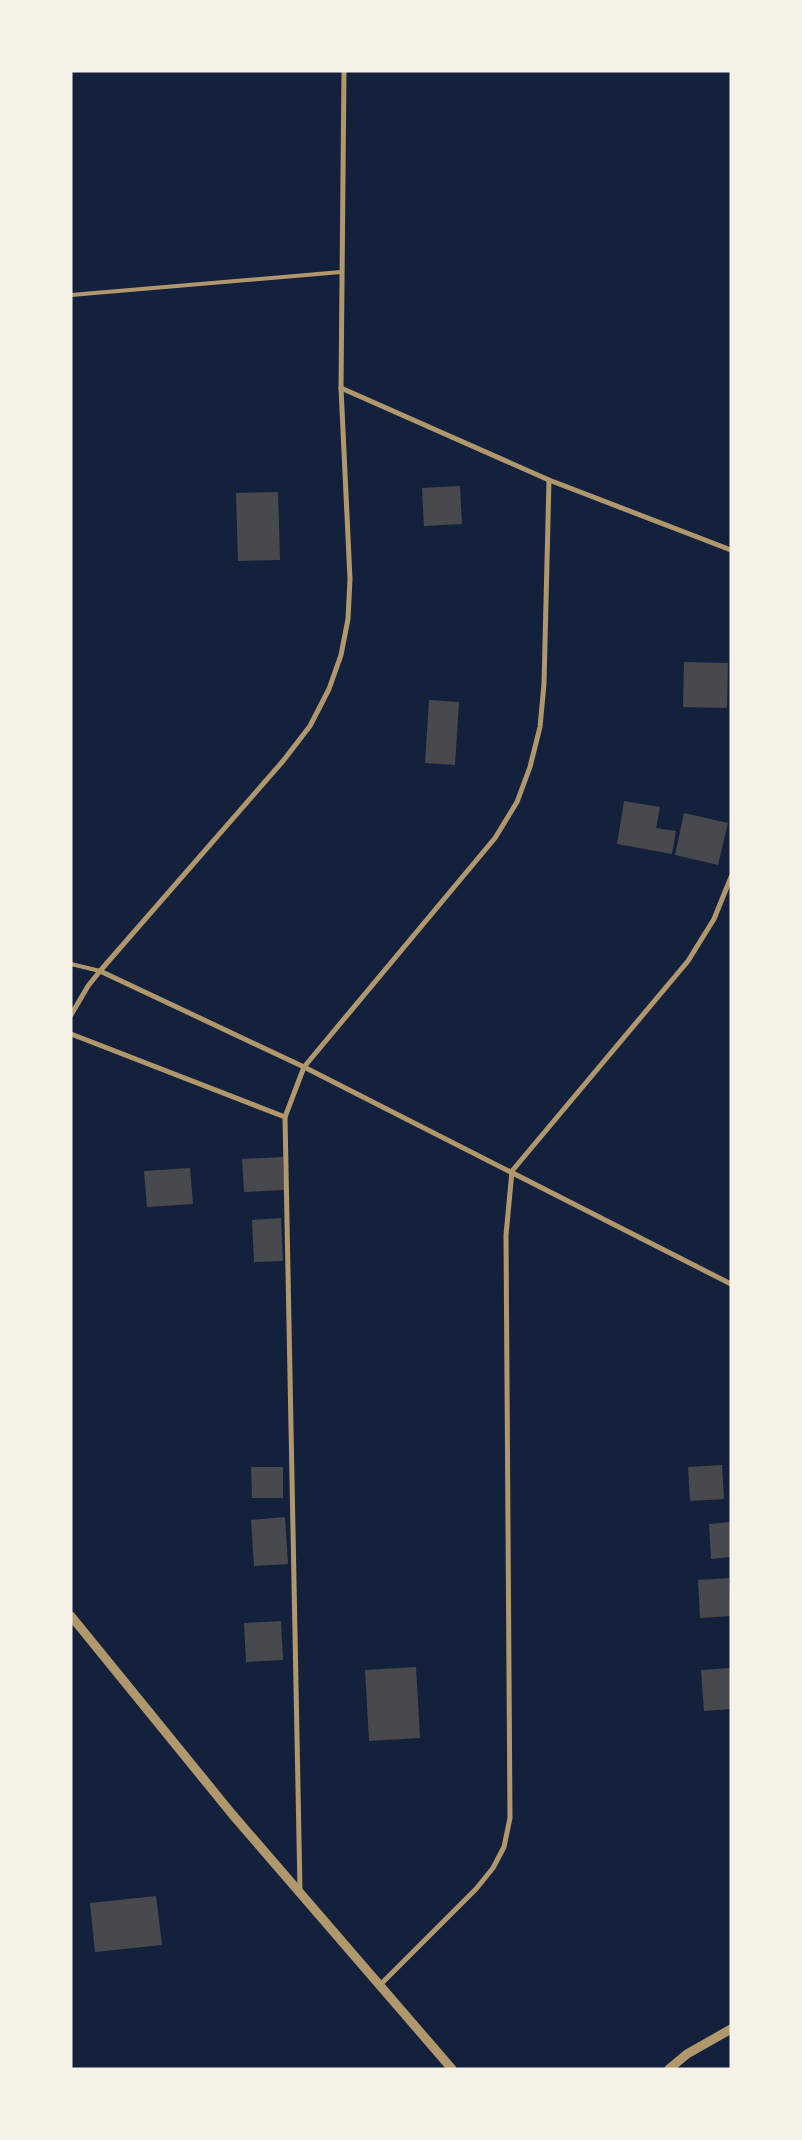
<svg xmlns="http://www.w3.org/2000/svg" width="802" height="2140" font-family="'Varela Round',sans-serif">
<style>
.building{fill:#48494c}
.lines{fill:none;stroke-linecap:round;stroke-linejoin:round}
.service{stroke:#b1986c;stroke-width:4}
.minor{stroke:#b1986c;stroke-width:5}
.tertiary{stroke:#b1986c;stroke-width:9}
</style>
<rect width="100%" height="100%" fill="#14213d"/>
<g class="building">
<path d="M460,486l2,38 -38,2 -2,-38z"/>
<path d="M278,492l2,68 -42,1 -2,-68z"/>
<path d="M684,662l44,1 -1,45 -44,-1z"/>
<path d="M429,700l30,2 -4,63 -30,-2z"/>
<path d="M624,801l36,6 -4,21 20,3 -4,23 -55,-10z"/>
<path d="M684,813l44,10 -10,42 -43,-10z"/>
<path d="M283,1157l1,33 -40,2 -2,-33z"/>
<path d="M190,1168l3,36 -46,3 -3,-36z"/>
<path d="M281,1218l2,43 -29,1 -2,-42z"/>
<path d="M722,1465l2,34 -34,2 -2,-34z"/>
<path d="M251,1467h32v31h-31z"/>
<path d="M285,1517l3,47 -34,2 -3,-46z"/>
<path d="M731,1522v35l-20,2 -2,-35z"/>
<path d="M729,1578l2,38 -31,2 -2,-38z"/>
<path d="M281,1621l2,39 -37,2 -2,-39z"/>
<path d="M416,1667l4,71 -51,3 -4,-71z"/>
<path d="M731,1668v41l-27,2 -3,-41z"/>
<path d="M156,1896l6,49 -67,7 -5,-49z"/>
</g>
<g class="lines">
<g class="service">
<path d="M71,295l270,-23"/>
<path d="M71,964l29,7"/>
</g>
<g class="minor">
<path d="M341,388l208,92 182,70"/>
<path d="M100,971l204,96 427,217"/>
<path d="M71,1015l17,-29 12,-15 183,-210 27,-35 19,-37 12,-34 7,-36 2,-40 -9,-191 3,-317"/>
<path d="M71,1034l214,83"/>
<path d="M300,1891l-15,-774 19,-50 191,-229 22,-36 13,-35 10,-40 4,-43 5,-204"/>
<path d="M380,1985l96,-96 17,-21 11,-21 6,-29 -4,-583 6,-64 176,-210 26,-42 17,-42"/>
</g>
<g class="tertiary">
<path d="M71,1616l161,198 220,255"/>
<path d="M669,2069l18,-15 44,-25"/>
</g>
</g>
<rect width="802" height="2140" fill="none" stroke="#f6f1e7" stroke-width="145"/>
</svg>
